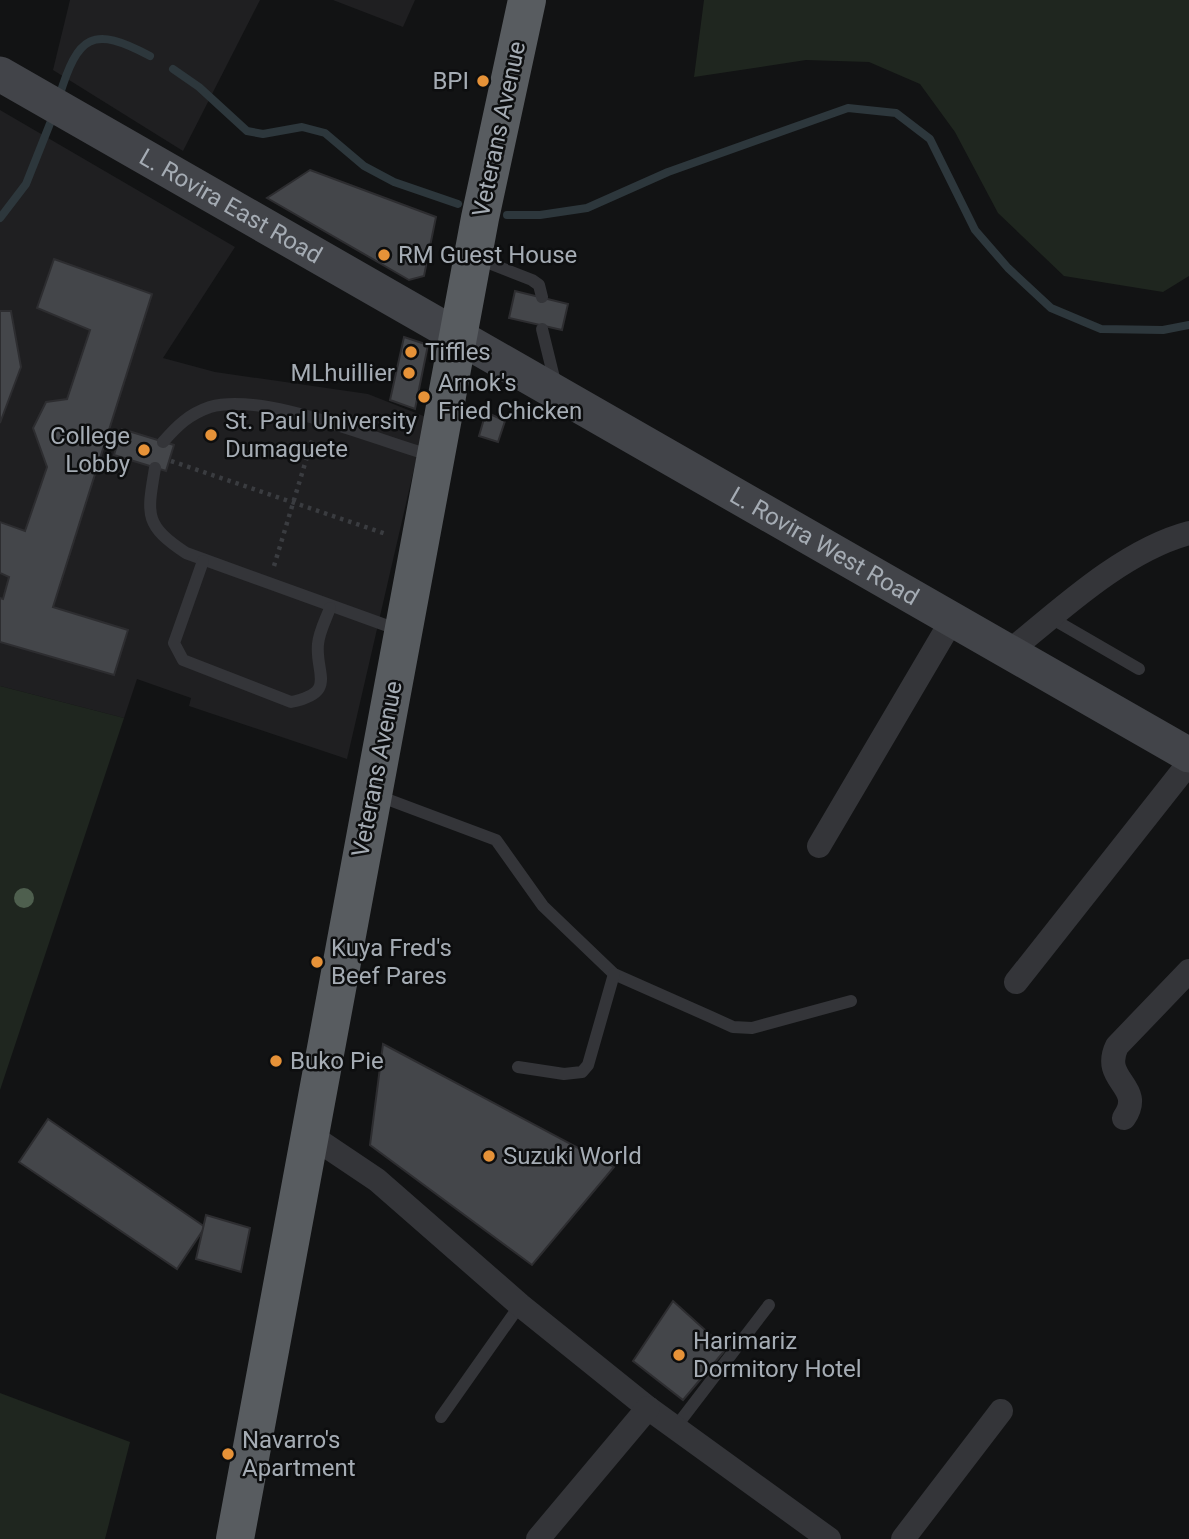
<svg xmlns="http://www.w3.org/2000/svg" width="1189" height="1539" font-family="Roboto,sans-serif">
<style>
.built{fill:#1f1f21}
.green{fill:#1f261f}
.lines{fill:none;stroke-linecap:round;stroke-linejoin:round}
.stream{stroke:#2d373c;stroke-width:8}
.building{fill:#44464a;stroke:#2d2d30;stroke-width:2}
.path{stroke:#3a3c40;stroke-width:4.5;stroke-dasharray:3.5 5;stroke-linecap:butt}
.service{stroke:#343539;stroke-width:12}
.minor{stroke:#343539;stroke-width:24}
.secondary{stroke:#424449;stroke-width:35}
.trunk{stroke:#585c60;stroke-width:38}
.tree{fill:#4e5f4e}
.poi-dot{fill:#e69238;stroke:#0d0e0f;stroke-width:2.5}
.labels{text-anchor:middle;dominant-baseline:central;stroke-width:5;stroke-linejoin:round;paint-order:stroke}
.poi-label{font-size:24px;fill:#a5acb4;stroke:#0d0e0f;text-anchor:start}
.street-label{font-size:24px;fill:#a5acb4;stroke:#0d0e0f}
</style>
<rect width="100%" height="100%" fill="#121314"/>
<g class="built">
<path d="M70,0h190l-77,151 -130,-81z"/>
<path d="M333,0h82l-12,27z"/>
<path d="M0,110l235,137 -72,111 52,14 153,22 58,23 -79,342 -158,-53 2,-8 -54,-19 -13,39 -124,-32z"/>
</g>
<g class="green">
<path d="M704,0h485v276l-26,16 -99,-16 -66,-63 -43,-81 -35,-48 -51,-22 -63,-2 -112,17z"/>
<path d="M0,686l124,32 -124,372z"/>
<path d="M0,1393l130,49 -25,97h-105z"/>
</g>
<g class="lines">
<g class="stream">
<path d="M173,69l26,18 48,44 16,3 39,-7 23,6 39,33 30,16 64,22"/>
<path d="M59,97c19,-62 33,-72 91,-41"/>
<path d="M507,215h33l47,-7 81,-36 180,-64 48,5 34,26 45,91 33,38 43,40 50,21 62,1 26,-5"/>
<path d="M0,218l26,-34 27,-68"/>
</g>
</g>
<g class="building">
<path d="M310,170l126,47 -12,59 -15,4 -142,-82z"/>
<path d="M54,259l98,35 -99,313 75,23 -14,45 -114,-33v-44l3,1 6,-22 -9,-4v-51l25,9 22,-64 -14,-39 13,-26 21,-3 23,-69 -53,-22z"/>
<path d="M515,291l53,13 -6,26 -53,-12z"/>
<path d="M0,311h11l10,56 -21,56z"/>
<path d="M404,337l24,8 -13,64 -25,-9z"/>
<path d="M486,412l19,9 -7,21 -19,-6z"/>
<path d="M122,429l52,16 -8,26 -52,-16z"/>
<path d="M383,1044l231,123 -82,98 -162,-120z"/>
<path d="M48,1119l157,108 -28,42 -158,-107z"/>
<path d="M206,1215l44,13 -9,44 -45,-13z"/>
<path d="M673,1301l53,48 -43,51 -50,-39z"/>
</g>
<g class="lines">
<g class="path">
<path d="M171,461l215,73"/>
<path d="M274,566l39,-129"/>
</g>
<g class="service">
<path d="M476,258l56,22 7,5 3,12"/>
<path d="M542,329l14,57"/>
<path d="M163,442c14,-16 26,-28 47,-35 54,-16 167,34 223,49"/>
<path d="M155,468c-8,47 -11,57 31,85l213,77"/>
<path d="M203,561l-29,82 9,17 108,42c47,-10 24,-28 27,-58 1,-12 8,-25 12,-36"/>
<path d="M1051,618l88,51"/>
<path d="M376,795l120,45 47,66 71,68 97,43 22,10 19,1 99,-27"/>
<path d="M518,1067l46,7 18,-2 6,-7 26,-91"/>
<path d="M441,1417l79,-112"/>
<path d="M675,1428l94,-123"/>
</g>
<g class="minor">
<path d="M1009,652c51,-42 115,-102 180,-119"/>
<path d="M819,846l133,-226"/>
<path d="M1016,982l173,-219"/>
<path d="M1124,1118c22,-32 -24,-37 -7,-72l72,-75"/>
<path d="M310,1135l67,45 143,125 128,103 181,131"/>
<path d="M538,1539l110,-131"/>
<path d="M903,1539l98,-128"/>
</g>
<path class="secondary" id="s1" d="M0,74l1189,681"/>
<path class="trunk" d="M235,1539l245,-1321 47,-218"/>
</g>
<circle class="tree" cx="24" cy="898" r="10"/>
<g class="poi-dot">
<circle cx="483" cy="81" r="7"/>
<circle cx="384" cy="255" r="7"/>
<circle cx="411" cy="352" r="7"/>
<circle cx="409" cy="373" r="7"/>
<circle cx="424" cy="397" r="7"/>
<circle cx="211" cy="435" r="7"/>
<circle cx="144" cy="450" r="7"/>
<circle cx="317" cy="962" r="7"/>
<circle cx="276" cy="1061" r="7"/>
<circle cx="489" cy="1156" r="7"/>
<circle cx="679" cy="1355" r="7"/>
<circle cx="228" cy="1454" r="7"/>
</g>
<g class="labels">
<g class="poi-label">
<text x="469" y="81" text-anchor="end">BPI</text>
<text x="398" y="255">RM Guest House</text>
<text x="425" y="352">Tiffles</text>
<text x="395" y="373" text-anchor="end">MLhuillier</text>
<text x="438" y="383">Arnok's<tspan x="438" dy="28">Fried Chicken</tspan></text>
<text x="225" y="421">St. Paul University<tspan x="225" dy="28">Dumaguete</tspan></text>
<text x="130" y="436" text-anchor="end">College<tspan x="130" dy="28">Lobby</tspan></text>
<text x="331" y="948">Kuya Fred's<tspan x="331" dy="28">Beef Pares</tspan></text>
<text x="290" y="1061">Buko Pie</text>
<text x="503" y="1156">Suzuki World</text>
<text x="693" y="1341">Harimariz<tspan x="693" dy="28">Dormitory Hotel</tspan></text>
<text x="242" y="1440">Navarro's<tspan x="242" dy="28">Apartment</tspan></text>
</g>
<g class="street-label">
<text transform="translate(499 129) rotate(-78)">Veterans Avenue</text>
<text stroke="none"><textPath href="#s1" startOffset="266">L. Rovira East Road</textPath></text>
<text stroke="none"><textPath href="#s1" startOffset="950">L. Rovira West Road</textPath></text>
<text transform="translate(377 769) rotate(-79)">Veterans Avenue</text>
</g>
</g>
</svg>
